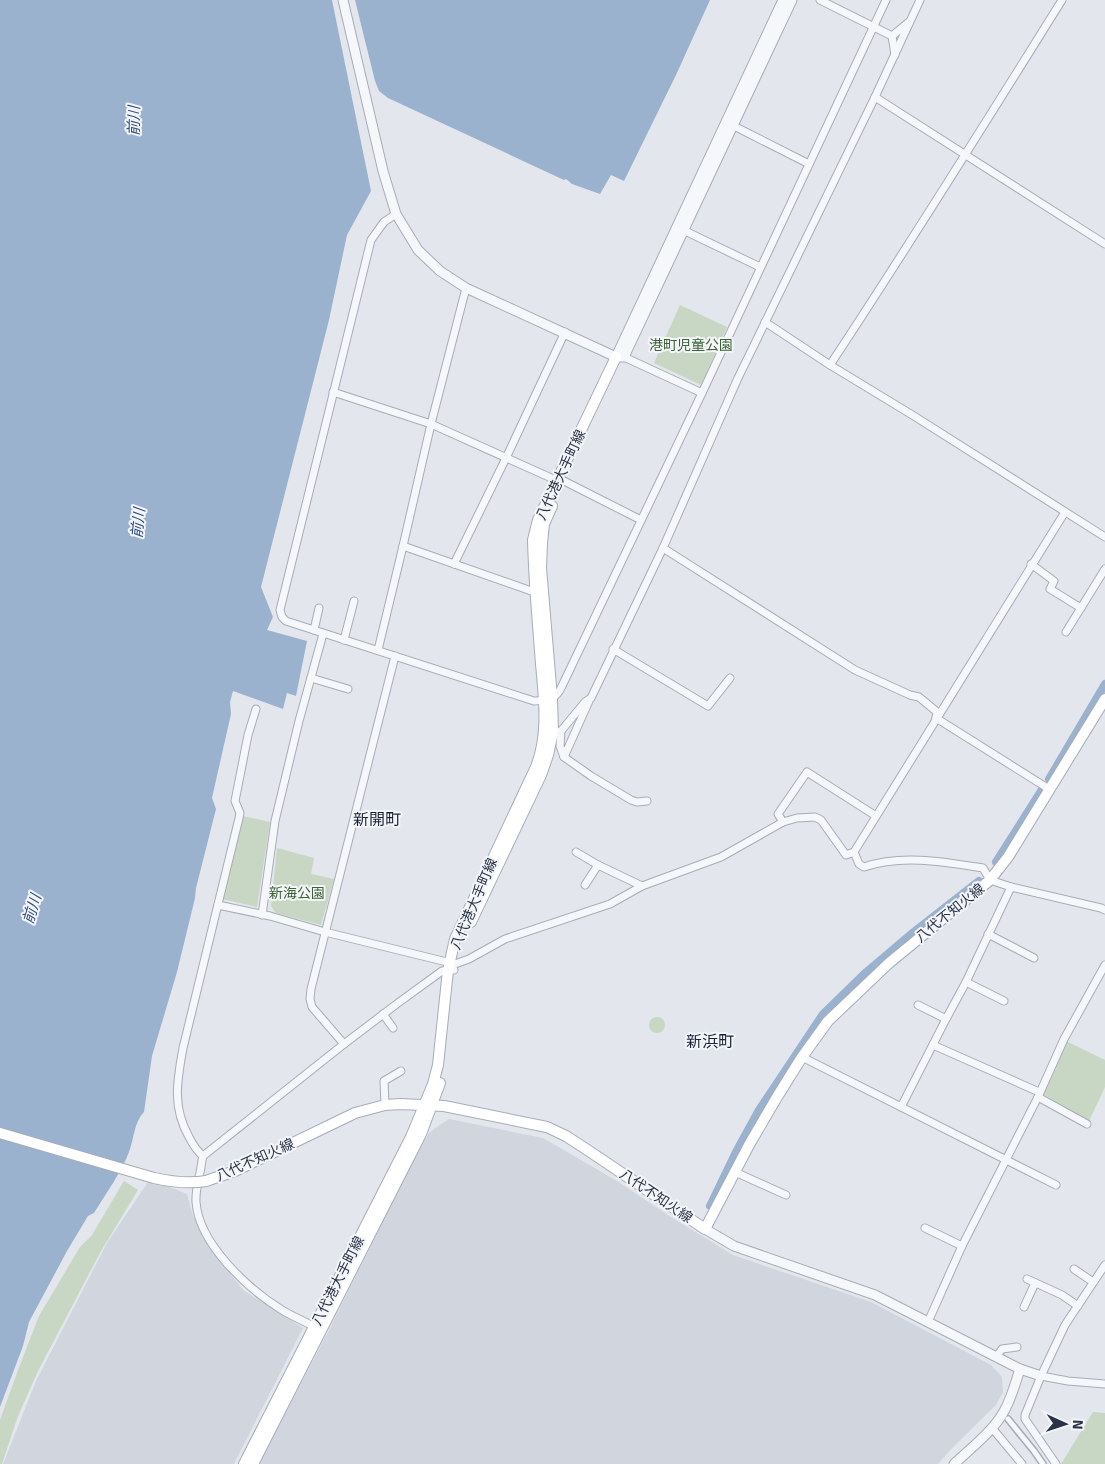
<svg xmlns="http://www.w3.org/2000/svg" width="1105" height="1464" font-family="Signika,'Noto Sans JP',sans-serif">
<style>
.built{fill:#d1d5de}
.green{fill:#c7d7c3}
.water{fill:#9bb2cf}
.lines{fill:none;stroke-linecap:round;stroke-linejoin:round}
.canal{stroke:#9bb2cf;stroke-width:8}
.pedestrian-casing{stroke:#a7acb7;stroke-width:8}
.minor-casing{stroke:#a7acb7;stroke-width:9}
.tertiary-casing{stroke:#a7acb7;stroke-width:11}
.secondary-casing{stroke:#a7acb7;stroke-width:12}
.pedestrian{stroke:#f6f7fa;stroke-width:5}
.minor{stroke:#f6f7fa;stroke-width:7}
.tertiary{stroke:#f6f7fa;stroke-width:9}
.secondary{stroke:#fff;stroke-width:10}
.secondary-bridge-casing{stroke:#a7acb7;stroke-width:12;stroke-linecap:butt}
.secondary-bridge{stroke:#fff;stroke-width:10}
.labels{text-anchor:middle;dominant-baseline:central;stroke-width:4;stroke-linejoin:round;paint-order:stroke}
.park-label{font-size:14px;fill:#3b6335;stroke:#f3f5f9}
.street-label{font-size:14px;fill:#293246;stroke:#f3f5f9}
.water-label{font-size:15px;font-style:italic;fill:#2f4f7e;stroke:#f3f5f9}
.quarter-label{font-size:16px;fill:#1b2337;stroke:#f3f5f9}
</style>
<rect width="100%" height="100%" fill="#e3e6ec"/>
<g class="built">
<path d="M449,1119l94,19 74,43 54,36 62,38 138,47 120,63 11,12 1,15 -7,13 -44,43 -14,16h-679l70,-134 76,-153 24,-44 9,-7z"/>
<path d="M150,1179l37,15 6,22 22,39 28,35 60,38 -69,136h-231l33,-83 71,-138z"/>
</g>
<g class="green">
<path d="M680,305l47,22 -26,58 -47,-22z"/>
<path d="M243,816l27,6 -13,85 -35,-8z"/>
<path d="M277,848l37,10 -3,16 23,5 -13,46 -45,-12 -5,-7z"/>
<circle cx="657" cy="1025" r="8"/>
<path d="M1066,1041l39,19v27l-16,34 -46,-27z"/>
<path d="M124,1181l14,9 -37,61 -63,120 -20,45 -16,48h-2v-44l18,-50 21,-54 41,-69 12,-12z"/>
<path d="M1093,1412l12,1v51h-44z"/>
</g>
<g class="water">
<path d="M0,0h332l39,191 -24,44 -18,85 -68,267 12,30 -6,13 40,11 -11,55 -9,-3 -4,16 -50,-18 -3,11 1,12 -19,84 4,11 -20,79 -1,10 -18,74 -25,84 -8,56c-10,10 -10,27 -15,40 -7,19 -24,43 -35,61l-6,3 -21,35 -38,71 -6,24 -23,61z"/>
<path d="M355,0h355l-34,75 -52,106 -13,-6 -11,19 -28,-10 -6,-5 -2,1 -176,-82 -9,-7 -4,-10z"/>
</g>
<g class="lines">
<g class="canal">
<path d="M1049,779l56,-95"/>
<path d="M996,862l47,-74"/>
<path d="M710,1206l26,-54 23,-42 64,-96 41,-40 46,-39 69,-54"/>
</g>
<g class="pedestrian-casing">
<path id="pedestrian" d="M1008,1419l26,32 9,13"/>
</g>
<g class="minor-casing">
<g id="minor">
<path d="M820,0l72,36"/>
<path d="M895,55l-3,-19 17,-14"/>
<path d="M875,97l230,147"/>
<path d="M732,125l77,39"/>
<path d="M396,214l-12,8 -13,18 -91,370 2,7 4,4 248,80c14,-1 22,-1 28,-15l140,-293 184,-393"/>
<path d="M683,230l77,37"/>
<path d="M765,322l65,43 84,51 191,121"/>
<path d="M624,357l78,36"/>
<path d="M830,365c80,-121 156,-243 232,-365"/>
<path d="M333,392l98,32 127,57h6l77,39"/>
<path d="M403,546l134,47"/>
<path d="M663,548l192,122 55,25 9,2 18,15 -1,6"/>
<path d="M454,564l52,-106 59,-126"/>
<path d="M1031,564l23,17 -4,8 31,19"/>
<path d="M314,630l5,-22"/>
<path d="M1066,632l39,-63"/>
<path d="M344,640l10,-39"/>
<path d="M613,649l95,57 22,-28"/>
<path d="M378,650l25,-104 28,-122 35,-136"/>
<path d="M311,678l37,11"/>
<path d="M936,718l113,71"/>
<path d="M561,731l-1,15 4,11 25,-56"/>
<path d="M553,732l5,1 3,-2 24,-29 6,-4 72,-150 75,-170 137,-281 45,-97"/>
<path d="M564,757l27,19 40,24 6,2 10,-1"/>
<path d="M783,822l-5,-8 29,-42 69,44"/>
<path d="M576,852l22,13 44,21"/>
<path d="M854,852l5,12 5,3c38,-13 81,-5 119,1l7,12 21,7 90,21 4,2"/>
<path d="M585,885l13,-20"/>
<path d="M218,905l52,11 55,16 130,32 14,-5 36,-20 105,-35 32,-18 79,-29 62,-35 14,-4 18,-1 6,3 25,35 8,-3 211,-340"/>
<path d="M262,915l13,-94 24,-100 24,-87"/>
<path d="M988,934l46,24"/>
<path d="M966,982l38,19"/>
<path d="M918,1005l28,14"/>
<path d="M383,1014l10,14"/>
<path d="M344,1044l-32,-37 -2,-8 1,-10 84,-333"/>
<path d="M933,1045l106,47"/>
<path d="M802,1057l254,128"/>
<path d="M1038,1097l49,27"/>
<path d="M385,1105l-1,-24 17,-10"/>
<path d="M901,1107l45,-88 20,-37 45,-95"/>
<path d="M203,1156c-6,-5 -10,-11 -14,-19 -17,-30 -12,-56 -6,-89l56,-230 1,-5 -5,-12 13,-66 8,-26"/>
<path d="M735,1172l51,23"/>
<path d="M925,1228l37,18"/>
<path d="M1074,1269l19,13"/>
<path d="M1027,1279l35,16 16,11"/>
<path d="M1024,1307l11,-24"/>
<path d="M928,1322l34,-76 76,-149 26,-58 41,-74"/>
<path d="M316,1328c-11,-7 -23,-11 -34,-18 -34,-21 -83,-66 -86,-108 -1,-14 5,-29 6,-42l1,-4 141,-112 54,-41 44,-32 12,-1"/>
<path d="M996,1357l6,-8 15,-2"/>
<path d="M1041,1376l27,5 37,3"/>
<path d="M992,1428l30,36"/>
<path d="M1056,1464l-31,-45v-4l16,-39 24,-51 40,-60"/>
</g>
</g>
<g class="tertiary-casing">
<g id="tertiary">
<path d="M343,0l40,171 13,43 22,36 22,21 26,17 150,69h8l168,-357"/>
<path d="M616,357l167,-357"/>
<path d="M705,1229l29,17 141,49 145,74 21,7"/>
<path d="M954,1464c15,-14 39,-33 49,-51 8,-13 12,-29 17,-44"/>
</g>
</g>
<g class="secondary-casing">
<g id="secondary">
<path d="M471,922l70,-147 7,-20 5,-23 -1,-34 -11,-130 1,-25 2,-19 8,-18"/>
<path d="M206,1181l29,-10 120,-58 30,-8 15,-1 44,2 103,21 19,9 23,15 116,78 44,-84 28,-48 25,-40 26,-36 61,-58 101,-83 18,-23 97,-158"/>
<path d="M244,1464l167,-327 22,-53 5,-19 10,-95 7,-31 81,-172c13,-33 8,-69 5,-103 -3,-41 -7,-82 -8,-124l5,-20 78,-163"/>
<path d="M253,1464l168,-330 19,-51"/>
</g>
</g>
<use href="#pedestrian" class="pedestrian"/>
<use href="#minor" class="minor"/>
<use href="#tertiary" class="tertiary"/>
<use href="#secondary" class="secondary"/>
<g class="secondary-bridge-casing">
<path id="secondary-bridge" d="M0,1133l154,45c18,4 34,6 52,3"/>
</g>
<use href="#secondary-bridge" class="secondary-bridge"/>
</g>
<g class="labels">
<g class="park-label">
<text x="691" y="345">港町児童公園</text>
<text x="297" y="893">新海公園</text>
</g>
<g class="street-label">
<text transform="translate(561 475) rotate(-65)">八代港大手町線</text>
<text transform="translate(474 904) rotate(-67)">八代港大手町線</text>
<text transform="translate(950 913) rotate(-39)">八代不知火線</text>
<text transform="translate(255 1160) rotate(-24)">八代不知火線</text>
<text transform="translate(656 1196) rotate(34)">八代不知火線</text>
<text transform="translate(338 1281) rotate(-63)">八代港大手町線</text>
</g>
<g class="water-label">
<text transform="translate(134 121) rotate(-89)">前川</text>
<text transform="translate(138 523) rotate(-84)">前川</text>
<text transform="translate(32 909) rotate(-73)">前川</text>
</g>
<g class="quarter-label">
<text x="377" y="820">新開町</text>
<text x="710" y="1042">新浜町</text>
</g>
</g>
<g transform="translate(1065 1424) rotate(93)" stroke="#f3f5f9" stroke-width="4" paint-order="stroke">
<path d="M0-4L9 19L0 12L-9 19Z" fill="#293246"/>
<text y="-8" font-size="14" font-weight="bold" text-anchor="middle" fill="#293246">N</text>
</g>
</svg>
